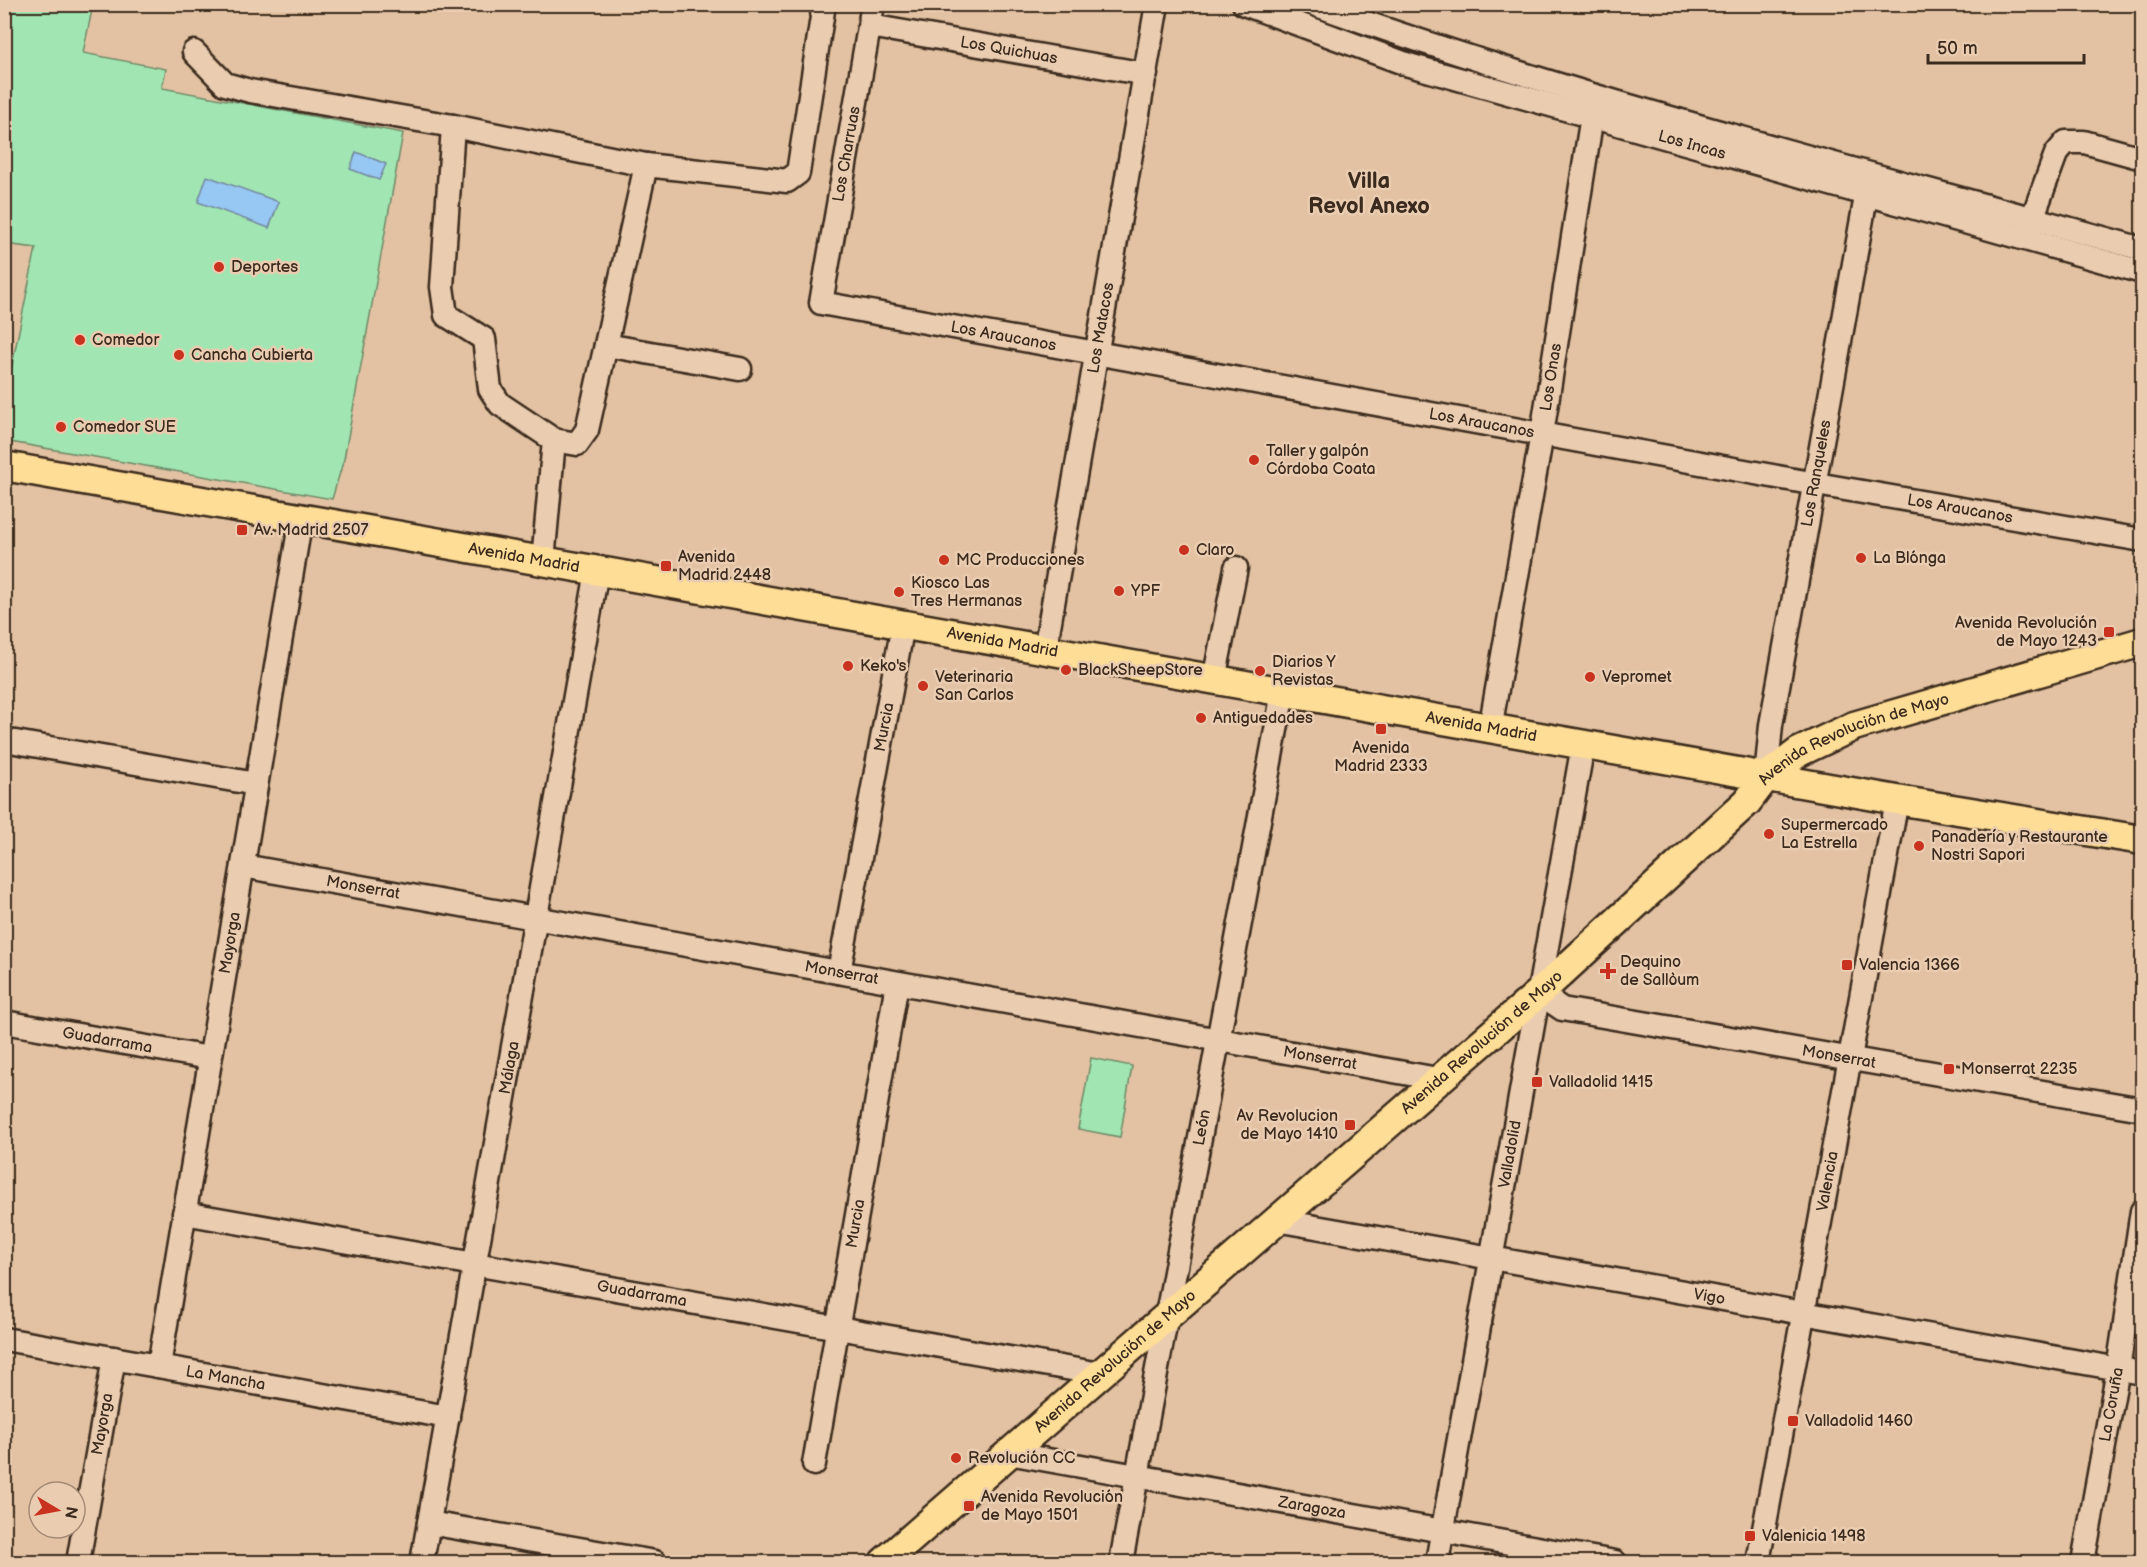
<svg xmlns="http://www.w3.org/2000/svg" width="2147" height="1567" font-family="'Balsamiq Sans',sans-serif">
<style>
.green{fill:#a1e6b2;stroke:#6e8868;stroke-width:1.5}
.water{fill:#97c7f3;stroke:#72889e;stroke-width:1.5}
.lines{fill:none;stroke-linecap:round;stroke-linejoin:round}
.minor-casing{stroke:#3b2a1e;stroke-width:27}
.major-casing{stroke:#3b2a1e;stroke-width:33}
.minor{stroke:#eaccb0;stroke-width:22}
.major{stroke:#fedd96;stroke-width:28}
.poi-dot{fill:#c8321e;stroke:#eaccb0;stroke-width:2}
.labels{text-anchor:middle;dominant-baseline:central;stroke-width:5;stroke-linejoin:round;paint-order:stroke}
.street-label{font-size:16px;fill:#3b2a1e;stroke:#eaccb0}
.poi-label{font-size:16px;fill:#3b2a1e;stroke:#eaccb0;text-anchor:start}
.district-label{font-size:22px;font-weight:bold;fill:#3b2a1e;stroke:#eaccb0}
</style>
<rect width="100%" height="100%" fill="#e2c2a2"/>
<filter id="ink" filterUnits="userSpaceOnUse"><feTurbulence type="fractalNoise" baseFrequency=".0167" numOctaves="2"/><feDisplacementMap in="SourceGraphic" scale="12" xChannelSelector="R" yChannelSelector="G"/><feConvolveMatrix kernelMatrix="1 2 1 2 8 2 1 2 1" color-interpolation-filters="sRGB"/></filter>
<g filter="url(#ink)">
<g class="green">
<path d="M5,5h88l-10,48 83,16 -4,19 241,45 -59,326 -12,40 -327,-58v-42l31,-151 -31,-4z"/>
<path d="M1091,1058l41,8 -12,71 -42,-8z"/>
</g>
<g class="water">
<path d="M356,152l30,12 -7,16 -29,-11z"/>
<path d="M207,176l72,26 -10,26 -71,-26z"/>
</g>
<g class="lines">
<g class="minor-casing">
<g id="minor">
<path id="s1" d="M873,4l-52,299 995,181 326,56"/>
<path id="s2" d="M1244,4l165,61 733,207"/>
<path d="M1313,4c271,97 552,167 829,245"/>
<path id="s3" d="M870,26l276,48"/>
<path d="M194,52l31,32 25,7 203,35 193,39"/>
<path d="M453,126l-11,161 4,28 38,24 6,50 10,15 54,36 23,4 10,-14 59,-265 141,16 11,-8 26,-169"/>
<path d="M2028,230l28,-76 10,-12h18l58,16"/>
<path d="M606,345l134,24"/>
<path d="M543,561l11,-121"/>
<path id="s4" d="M1045,650l112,-646"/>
<path d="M1214,680l22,-112"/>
<path id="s5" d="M1490,729l52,-295 52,-331"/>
<path d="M4,740l252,44"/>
<path id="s6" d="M1766,777l5,-52 98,-545"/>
<path id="s7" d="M243,866l1195,213"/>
<path id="s8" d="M839,972l64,-347"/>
<path id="s9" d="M1539,993l23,16 580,100"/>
<path id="s10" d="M4,1022l206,36"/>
<path id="s11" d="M184,1213l916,161"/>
<path id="s12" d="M1276,1220l866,153"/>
<path id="s13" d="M4,1339l444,78"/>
<path id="s14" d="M159,1366l142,-848"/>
<path id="s15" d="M1009,1453l606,109"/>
<path id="s16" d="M814,1464l83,-481"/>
<path d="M429,1523l226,39"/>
<path id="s17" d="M78,1562l36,-204"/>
<path id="s18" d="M422,1562l175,-991"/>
<path id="s19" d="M1121,1562l162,-870"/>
<path id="s20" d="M1437,1562l146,-817"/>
<path id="s21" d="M1758,1562l139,-762"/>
<path id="s22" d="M2083,1562l35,-193 24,-158"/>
</g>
</g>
<g class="major-casing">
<g id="major">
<path id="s23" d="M4,466l1893,334 245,40"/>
<path id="s24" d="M884,1562l655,-569 208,-191 19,-25 33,-25 55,-26 288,-84"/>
</g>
</g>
<use href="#minor" class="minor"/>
<use href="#major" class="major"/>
</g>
</g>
<g class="poi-dot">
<circle cx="219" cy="267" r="6"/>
<circle cx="80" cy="340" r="6"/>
<circle cx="179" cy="355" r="6"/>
<circle cx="61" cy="427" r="6"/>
<circle cx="1254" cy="460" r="6"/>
<rect x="236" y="524" width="12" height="12" rx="3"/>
<circle cx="1184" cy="550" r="6"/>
<circle cx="1861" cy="558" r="6"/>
<circle cx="944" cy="560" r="6"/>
<rect x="660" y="560" width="12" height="12" rx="3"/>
<circle cx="1119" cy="591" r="6"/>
<circle cx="899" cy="592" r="6"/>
<rect x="2103" y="626" width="12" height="12" rx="3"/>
<circle cx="848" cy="666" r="6"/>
<circle cx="1066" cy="670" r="6"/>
<circle cx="1260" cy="671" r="6"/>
<circle cx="1590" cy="677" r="6"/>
<circle cx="923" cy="686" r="6"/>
<circle cx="1201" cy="718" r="6"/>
<rect x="1375" y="723" width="12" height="12" rx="3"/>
<circle cx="1769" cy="834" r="6"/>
<circle cx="1919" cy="846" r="6"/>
<rect x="1841" y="959" width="12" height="12" rx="3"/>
<path d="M1605 962h6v6h6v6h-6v6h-6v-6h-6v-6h6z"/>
<rect x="1943" y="1063" width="12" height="12" rx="3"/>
<rect x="1531" y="1076" width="12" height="12" rx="3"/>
<rect x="1344" y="1119" width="12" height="12" rx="3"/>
<rect x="1787" y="1415" width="12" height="12" rx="3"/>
<circle cx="956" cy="1458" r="6"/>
<rect x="963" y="1500" width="12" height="12" rx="3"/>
<rect x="1744" y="1530" width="12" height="12" rx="3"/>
</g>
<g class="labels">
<g class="street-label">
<text stroke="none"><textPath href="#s3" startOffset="141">Los Quichuas</textPath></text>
<text stroke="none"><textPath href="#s2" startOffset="470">Los Incas</textPath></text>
<text transform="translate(847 154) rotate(-80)">Los Charruas</text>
<text stroke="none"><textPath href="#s4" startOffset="327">Los Matacos</textPath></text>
<text stroke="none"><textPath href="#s1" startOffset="489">Los Araucanos</textPath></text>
<text stroke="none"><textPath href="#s5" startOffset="357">Los Onas</textPath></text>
<text stroke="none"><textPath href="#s1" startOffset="975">Los Araucanos</textPath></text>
<text stroke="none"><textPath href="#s6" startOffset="308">Los Ranqueles</textPath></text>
<text stroke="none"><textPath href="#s1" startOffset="1461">Los Araucanos</textPath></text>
<text stroke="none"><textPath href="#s23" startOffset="528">Avenida Madrid</textPath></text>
<text stroke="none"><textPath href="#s23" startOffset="1014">Avenida Madrid</textPath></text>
<text stroke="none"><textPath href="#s23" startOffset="1500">Avenida Madrid</textPath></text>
<text stroke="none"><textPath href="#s8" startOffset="249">Murcia</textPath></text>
<text stroke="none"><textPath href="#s24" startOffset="1278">Avenida Revolución de Mayo</textPath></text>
<text stroke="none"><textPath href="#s7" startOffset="122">Monserrat</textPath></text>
<text stroke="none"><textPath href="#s14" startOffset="429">Mayorga</textPath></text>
<text stroke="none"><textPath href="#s7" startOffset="608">Monserrat</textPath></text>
<text stroke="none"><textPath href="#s10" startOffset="105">Guadarrama</textPath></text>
<text stroke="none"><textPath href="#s24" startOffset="792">Avenida Revolución de Mayo</textPath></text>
<text stroke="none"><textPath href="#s7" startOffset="1094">Monserrat</textPath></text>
<text stroke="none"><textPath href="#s9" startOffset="309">Monserrat</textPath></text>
<text stroke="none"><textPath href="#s18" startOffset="502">Málaga</textPath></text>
<text stroke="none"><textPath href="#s19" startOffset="442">León</textPath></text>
<text stroke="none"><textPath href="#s20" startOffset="414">Valladolid</textPath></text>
<text stroke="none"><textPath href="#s21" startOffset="387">Valencia</textPath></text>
<text stroke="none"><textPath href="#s16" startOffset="244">Murcia</textPath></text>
<text stroke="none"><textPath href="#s11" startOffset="465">Guadarrama</textPath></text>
<text stroke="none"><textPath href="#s12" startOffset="440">Vigo</textPath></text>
<text stroke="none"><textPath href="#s24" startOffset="306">Avenida Revolución de Mayo</textPath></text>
<text stroke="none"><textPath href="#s13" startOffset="225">La Mancha</textPath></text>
<text stroke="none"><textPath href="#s22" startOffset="160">La Coruña</textPath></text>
<text stroke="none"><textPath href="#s17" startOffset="140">Mayorga</textPath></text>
<text stroke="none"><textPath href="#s15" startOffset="308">Zaragoza</textPath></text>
</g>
<g class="poi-label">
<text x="231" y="267">Deportes</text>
<text x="92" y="340">Comedor</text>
<text x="191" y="355">Cancha Cubierta</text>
<text x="73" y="427">Comedor SUE</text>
<text x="1266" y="451">Taller y galpón<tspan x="1266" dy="18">Córdoba Coata</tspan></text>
<text x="254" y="530">Av. Madrid 2507</text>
<text x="1196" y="550">Claro</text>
<text x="678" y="557">Avenida<tspan x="678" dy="18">Madrid 2448</tspan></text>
<text x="1873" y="558">La Blónga</text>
<text x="956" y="560">MC Producciones</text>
<text x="911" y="583">Kiosco Las<tspan x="911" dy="18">Tres Hermanas</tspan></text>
<text x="1131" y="591">YPF</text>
<text x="2097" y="623" text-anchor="end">Avenida Revolución<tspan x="2097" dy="18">de Mayo 1243</tspan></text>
<text x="1272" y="662">Diarios Y<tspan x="1272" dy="18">Revistas</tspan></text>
<text x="860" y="666">Keko's</text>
<text x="1078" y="670">BlackSheepStore</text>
<text x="935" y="677">Veterinaria<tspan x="935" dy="18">San Carlos</tspan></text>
<text x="1602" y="677">Vepromet</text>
<text x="1213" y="718">Antiguedades</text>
<text x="1381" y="748" text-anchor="middle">Avenida<tspan x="1381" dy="18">Madrid 2333</tspan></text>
<text x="1781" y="825">Supermercado<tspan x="1781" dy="18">La Estrella</tspan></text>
<text x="1931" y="837">Panadería y Restaurante<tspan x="1931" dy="18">Nostri Sapori</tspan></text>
<text x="1620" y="962">Dequino<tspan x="1620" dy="18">de Sallòum</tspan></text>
<text x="1859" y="965">Valencia 1366</text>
<text x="1961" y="1069">Monserrat 2235</text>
<text x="1549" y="1082">Valladolid 1415</text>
<text x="1338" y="1116" text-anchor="end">Av Revolucion<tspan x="1338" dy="18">de Mayo 1410</tspan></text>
<text x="1805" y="1421">Valladolid 1460</text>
<text x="968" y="1458">Revolución CC</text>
<text x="981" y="1497">Avenida Revolución<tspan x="981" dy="18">de Mayo 1501</tspan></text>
<text x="1762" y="1536">Valenicia 1498</text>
</g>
<g class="district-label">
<text x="1369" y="181">Villa<tspan x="1369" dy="25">Revol Anexo</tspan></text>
</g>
</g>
<rect width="2147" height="1567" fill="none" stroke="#eaccb0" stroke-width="24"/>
<rect x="12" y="12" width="2123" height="1543" fill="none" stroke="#3b2a1e" stroke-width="2" filter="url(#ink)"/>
<g transform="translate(57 1510) rotate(100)"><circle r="28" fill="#eaccb0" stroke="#a48b76" stroke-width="1.5"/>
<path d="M0-4.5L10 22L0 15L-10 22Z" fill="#c8321e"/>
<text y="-9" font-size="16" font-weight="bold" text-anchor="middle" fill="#3b2a1e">N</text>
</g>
<path d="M1928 54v9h156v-9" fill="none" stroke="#3b2a1e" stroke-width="3"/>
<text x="1937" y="54" font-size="18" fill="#3b2a1e" stroke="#eaccb0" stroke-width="4.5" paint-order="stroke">50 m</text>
</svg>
